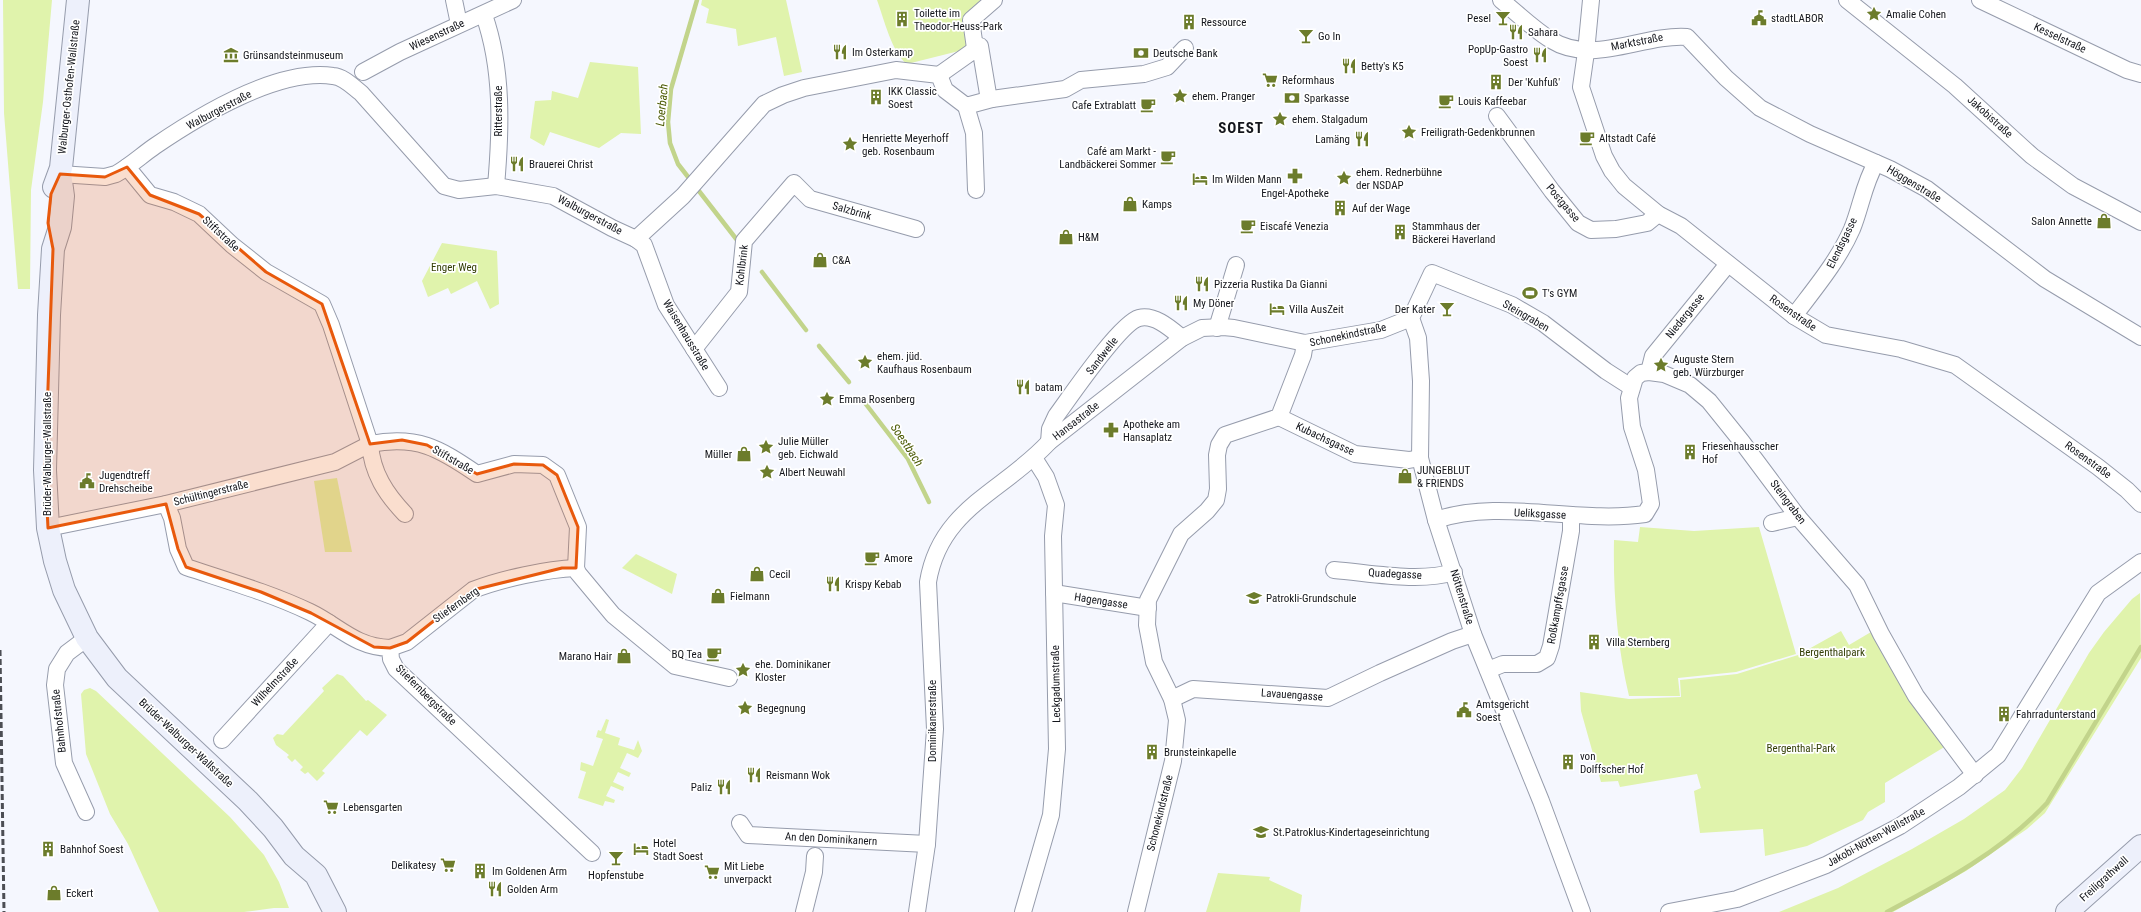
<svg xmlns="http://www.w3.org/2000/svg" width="2141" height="912" font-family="'Roboto Condensed',sans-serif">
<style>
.green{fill:#e0f3ac}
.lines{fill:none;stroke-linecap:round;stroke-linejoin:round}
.stream{stroke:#c2d48b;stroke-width:4.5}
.street-casing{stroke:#969cac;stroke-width:18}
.secondary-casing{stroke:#969cac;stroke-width:24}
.street{stroke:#fff;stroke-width:16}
.secondary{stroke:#edf0fb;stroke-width:22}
.rail{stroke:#4c4e54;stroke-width:3;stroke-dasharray:6 3;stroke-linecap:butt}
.marked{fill:#e8590c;fill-opacity:0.2;stroke:#e8590c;stroke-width:3;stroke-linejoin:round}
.labels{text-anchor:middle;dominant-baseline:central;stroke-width:3.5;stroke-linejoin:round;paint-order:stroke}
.poi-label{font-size:11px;fill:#14161c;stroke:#fff;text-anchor:start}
.street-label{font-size:11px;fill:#14161c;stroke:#fff}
.park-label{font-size:11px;fill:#343f06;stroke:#fff}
.water-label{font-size:12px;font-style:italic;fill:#4a5902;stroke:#fff}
.district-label{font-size:15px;font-weight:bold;letter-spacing:1px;fill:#14161c;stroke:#fff}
</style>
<rect width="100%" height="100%" fill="#f5f7fe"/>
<g class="green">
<path d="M3,0h49l-9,102 -12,88 -1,99h-12l-14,-176z"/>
<path d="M702,0h84l16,72 -18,4 -8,-39 -38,9 -2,-17 -30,-6 3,-14 -8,-4z"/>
<path d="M877,0h110l-25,20 9,28 -64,16c-15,-11 -23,-45 -30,-64z"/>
<path d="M590,62l48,5 3,67 -20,-1 -22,15 -49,-16 -6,14 -14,-8 5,-37 16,-1 1,-9 26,7z"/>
<path d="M442,243l55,8 2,53 -9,5 -13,-28 -26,13 -3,-6 -20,9 -6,-16z"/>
<path d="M337,478l15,74h-27l-11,-71z"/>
<path d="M1640,527l54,4 65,-4 37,127 -60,18 -58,6 2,18h-51c-12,-51 -16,-103 -15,-156l24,2z"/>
<path d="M636,554l41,20 -5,20 -50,-26z"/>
<path d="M2140,593l1,65 -96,155 -18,16 -61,42 -73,41h-114l59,-24 74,-39 52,-30 41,-29 17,-22 67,-115 15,-21 28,-33z"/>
<path d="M1841,631l8,14 22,-13 52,85 23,29 -61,37v19l-17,10 -5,8 -56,26 -42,10 -2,-27 -63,4 -6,-42 7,-3 -4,-14 -77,13 -2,-6 -17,1 -20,-71 -1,-19 49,7 52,-2 -1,-17 57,-6 61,-19z"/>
<path d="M337,674l6,2 23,25 2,-1 19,15 -20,21 -7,-6 -38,41 3,2 -8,8 -9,-9 -3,2 -5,-4 3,-3 -8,-8 -3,3 -5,-5 2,-2 -13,-10 -3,-7 4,-4 6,1 41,-44 -2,-3z"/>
<path d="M90,688l6,3 134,126 34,38 15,27 10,26h-15l-30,4h-85l-31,-68 -18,-30 -24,-60 -5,-60 3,-4z"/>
<path d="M606,719l3,1 -4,13 15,5 -2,7 16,5 4,-10 4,11 -4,7 -11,-5 -7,15 11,5 -2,4 -11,-5 -5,10 11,5 -1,4 -12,-5 -5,10 9,4 -1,3 -9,-2 -2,5 -25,-8 8,-26 -6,-2 1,-8 12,4 10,-27 -7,-2 2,-7 3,1z"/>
<path d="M1218,873l52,4 -1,3 33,15 -2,17h-94z"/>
</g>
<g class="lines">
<g class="stream">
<path d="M697,0l-26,89 -3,33 2,21 8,21 59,76"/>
<path d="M762,272l44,58"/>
<path d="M819,346l30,36"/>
<path d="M865,403l43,56 21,43"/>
<path d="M1887,912c57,-30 115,-61 160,-109l94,-156"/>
</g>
<g class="street-casing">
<g id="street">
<path d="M454,0l5,24"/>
<path d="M1501,0c16,13 32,29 50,40 42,26 91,-6 136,-3l39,41 34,30 50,26 80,35 37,20 118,90 96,58"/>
<path d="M1591,0l-5,52 -5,35 23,69 8,15 12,15 34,28 23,12 113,90 32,19 75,14 54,16 143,102 29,23 14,14"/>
<path d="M1847,0l108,86 77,70 41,30 68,36"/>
<path d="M1980,0l147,70 14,4"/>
<path d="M484,15c19,54 17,114 12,171"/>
<path d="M975,48l-4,-28 23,-20"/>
<path d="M363,72l37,-20 113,-52"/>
<path d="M939,75l41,-29 8,48 4,5"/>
<path d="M966,106l8,27 2,57"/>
<path d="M1497,116l55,75 26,32 13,7 25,-1 31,-6 11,-9"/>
<path d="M127,167l23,28 24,7 25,12 33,31 34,27 56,32 9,21 39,119c47,-9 69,4 107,30l37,-10 29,1 14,10 21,52 -2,41 2,5 35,42 62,51 54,12"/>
<path d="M60,174l45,3 11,-3c14,-8 26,-19 39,-28 44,-30 123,-78 178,-70 11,1 19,10 28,17l83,93 15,4 37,-4 57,10 59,32 24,11 47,-43 81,-92 19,-9 21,-7 92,-18 43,5 6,15 21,16 26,-7 73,-10 16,-9 63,-6 23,-7 18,-19"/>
<path d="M636,239l8,6 22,60 53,83"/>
<path d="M1794,316c21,-28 44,-55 58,-87 9,-22 12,-46 24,-66"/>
<path d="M1217,328l19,-63"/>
<path d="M694,349l45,-57 5,-51 50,-58 16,16 106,30"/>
<path d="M1649,372l4,-16 75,-92"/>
<path d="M1279,417l76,37 54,6 11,-2"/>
<path d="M1049,442l1,-13 6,-13c14,-19 64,-93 83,-98 16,-4 32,11 43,20"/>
<path d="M166,504l6,14 6,31 8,18c42,14 84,26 124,45 29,14 45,35 80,36l1,11 5,10 196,184"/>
<path d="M1436,520c63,-22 142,4 209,-6l6,-10 -5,-34 -14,-43 -3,-29 6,-20 6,-5 8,-1 15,2 26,11 19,16 33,41 56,75 59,68 24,49 35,62 59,79"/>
<path d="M1772,523l26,-6"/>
<path d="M48,528l118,-24 169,-42 35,-18c2,29 16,50 35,70"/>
<path d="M1334,570c37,3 85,13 120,2"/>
<path d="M1054,593l94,15"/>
<path d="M390,648l17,-6 66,-52c28,-11 74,-21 103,-22"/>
<path d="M1488,670l15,-6h34l10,-6 4,-12 20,-115v-16"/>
<path d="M1172,699l21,-10 135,9 52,-25 72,-32 21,-7"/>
<path d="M222,740l107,-117"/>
<path d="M86,812l-22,-49 -9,-78 2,-16 10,-16 20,-15"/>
<path d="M740,823l8,12 179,9"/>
<path d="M804,912l10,-40 1,-16"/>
<path d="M917,912l10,-68 8,-115 -7,-147c12,-74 75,-90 121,-140l133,-104 20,-10 21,-1 11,1 71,15 76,-13 30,-12"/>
<path d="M1023,912l28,-97 6,-66 -4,-213 3,-31 -10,-28 -12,-19"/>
<path d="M1136,912l37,-151 4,-41 -5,-21 -18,-37 -7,-37 1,-25 33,-66 26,-23 9,-11 2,-11 -1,-34 2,-10 6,-10 54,-18 24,-62 2,-12"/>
<path d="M1582,912l-41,-111 -68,-167 -37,-114 -16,-62 1,-77 -3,-43 -7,-20 21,-45 80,32 31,18 63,48 25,16"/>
<path d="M1669,912l68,-13 89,-34 74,-39 59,-39 39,-32 100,-162 43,-31"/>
</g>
</g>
<g class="secondary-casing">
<g id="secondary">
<path d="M60,174l3,22 -3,31 -7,22 -4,66 -4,155 3,58 7,33 9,29 23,48 30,40 131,123 25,27 21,28 22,19 19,37"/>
<path d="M54,187l7,-19 17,-168"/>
<path d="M2067,912l74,-66"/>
</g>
</g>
<use href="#street" class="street"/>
<use href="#secondary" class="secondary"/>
<path class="rail" d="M0,650l4,262"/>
</g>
<path class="marked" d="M127,167l23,28 49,19 67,58 56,32 48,140 32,-4 25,5 50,29 37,-10 29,1 14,10 21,52 -2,41h-14l-89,22 -66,52 -17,6 -16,-1 -63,-34 -50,-21 -75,-25 -8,-18 -12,-45 -118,24 -3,-58 8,-221 -5,-26 3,-29 9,-20 45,3z"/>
<defs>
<g id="sight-bare" transform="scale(1.2)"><path d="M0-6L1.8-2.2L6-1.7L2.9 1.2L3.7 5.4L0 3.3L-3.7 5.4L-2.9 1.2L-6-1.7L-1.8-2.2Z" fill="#6c7c2b" stroke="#fff" stroke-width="2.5" paint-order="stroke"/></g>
<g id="bar-bare" transform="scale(1.2)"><path d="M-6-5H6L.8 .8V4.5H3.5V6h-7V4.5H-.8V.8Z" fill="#6c7c2b" stroke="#fff" stroke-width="2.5" paint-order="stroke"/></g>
<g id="civic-bare" transform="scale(1.2)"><path d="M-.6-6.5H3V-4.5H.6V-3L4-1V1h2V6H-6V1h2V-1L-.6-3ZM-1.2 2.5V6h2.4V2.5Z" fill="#6c7c2b" stroke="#fff" stroke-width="2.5" paint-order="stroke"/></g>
<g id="building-bare" transform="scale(1.2)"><path d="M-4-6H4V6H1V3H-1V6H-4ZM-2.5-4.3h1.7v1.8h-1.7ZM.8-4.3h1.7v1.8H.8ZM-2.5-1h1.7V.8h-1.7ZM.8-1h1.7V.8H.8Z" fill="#6c7c2b" stroke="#fff" stroke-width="2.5" paint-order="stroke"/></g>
<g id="restaurant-bare" transform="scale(1.2)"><path d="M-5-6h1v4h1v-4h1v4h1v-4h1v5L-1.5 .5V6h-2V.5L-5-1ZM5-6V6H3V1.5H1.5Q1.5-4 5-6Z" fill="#6c7c2b" stroke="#fff" stroke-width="2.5" paint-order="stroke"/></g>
<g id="bank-bare" transform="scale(1.2)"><path d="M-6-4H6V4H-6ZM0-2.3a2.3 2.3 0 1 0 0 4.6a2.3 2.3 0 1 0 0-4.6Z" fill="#6c7c2b" stroke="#fff" stroke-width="2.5" paint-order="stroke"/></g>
<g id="museum-bare" transform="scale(1.2)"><path d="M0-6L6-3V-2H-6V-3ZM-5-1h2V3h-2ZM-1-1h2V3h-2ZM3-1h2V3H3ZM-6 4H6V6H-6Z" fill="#6c7c2b" stroke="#fff" stroke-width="2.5" paint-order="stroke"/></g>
<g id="supermarket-bare" transform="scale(1.2)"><path d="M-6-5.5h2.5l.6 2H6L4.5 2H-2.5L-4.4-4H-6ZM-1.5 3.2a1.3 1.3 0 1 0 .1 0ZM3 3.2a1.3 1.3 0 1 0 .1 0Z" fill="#6c7c2b" stroke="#fff" stroke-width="2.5" paint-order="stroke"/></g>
<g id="cafe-bare" transform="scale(1.2)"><path d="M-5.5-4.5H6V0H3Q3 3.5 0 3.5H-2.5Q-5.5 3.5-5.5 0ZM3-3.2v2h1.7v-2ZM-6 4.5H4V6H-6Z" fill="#6c7c2b" stroke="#fff" stroke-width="2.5" paint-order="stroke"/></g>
<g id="pharmacy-bare" transform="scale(1.2)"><path d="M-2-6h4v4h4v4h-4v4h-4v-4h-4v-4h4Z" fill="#6c7c2b" stroke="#fff" stroke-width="2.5" paint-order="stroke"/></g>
<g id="hotel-bare" transform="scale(1.2)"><path d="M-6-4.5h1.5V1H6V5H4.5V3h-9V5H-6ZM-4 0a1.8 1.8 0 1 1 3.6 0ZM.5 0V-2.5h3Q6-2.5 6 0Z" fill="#6c7c2b" stroke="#fff" stroke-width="2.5" paint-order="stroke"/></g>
<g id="shop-bare" transform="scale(1.2)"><path d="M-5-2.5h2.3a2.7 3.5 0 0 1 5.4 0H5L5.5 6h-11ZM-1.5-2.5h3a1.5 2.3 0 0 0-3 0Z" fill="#6c7c2b" stroke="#fff" stroke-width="2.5" paint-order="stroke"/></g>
<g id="stadium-bare" transform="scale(1.2)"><path d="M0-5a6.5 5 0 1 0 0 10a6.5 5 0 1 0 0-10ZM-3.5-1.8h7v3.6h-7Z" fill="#6c7c2b" stroke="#fff" stroke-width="2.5" paint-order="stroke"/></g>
<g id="school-bare" transform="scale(1.2)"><path d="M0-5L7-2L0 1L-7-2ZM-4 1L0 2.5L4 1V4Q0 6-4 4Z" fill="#6c7c2b" stroke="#fff" stroke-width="2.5" paint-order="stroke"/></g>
</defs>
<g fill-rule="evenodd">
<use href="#sight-bare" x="1874" y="14"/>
<use href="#bar-bare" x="1503" y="18"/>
<use href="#civic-bare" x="1759" y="18"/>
<use href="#building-bare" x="902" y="19"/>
<use href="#building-bare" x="1189" y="22"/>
<use href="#restaurant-bare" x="1516" y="32"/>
<use href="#bar-bare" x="1306" y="36"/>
<use href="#restaurant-bare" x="840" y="52"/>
<use href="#bank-bare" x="1141" y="53"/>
<use href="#museum-bare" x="231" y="55"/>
<use href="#restaurant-bare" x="1540" y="55"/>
<use href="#restaurant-bare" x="1349" y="66"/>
<use href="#supermarket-bare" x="1270" y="80"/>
<use href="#building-bare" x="1496" y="82"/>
<use href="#sight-bare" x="1180" y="96"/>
<use href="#building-bare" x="876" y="97"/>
<use href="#bank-bare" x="1292" y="98"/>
<use href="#cafe-bare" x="1446" y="101"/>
<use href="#cafe-bare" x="1148" y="105"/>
<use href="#sight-bare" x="1280" y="119"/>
<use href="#sight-bare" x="1409" y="132"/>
<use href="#cafe-bare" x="1587" y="138"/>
<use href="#restaurant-bare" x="1362" y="139"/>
<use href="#sight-bare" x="850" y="144"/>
<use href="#cafe-bare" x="1168" y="157"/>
<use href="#restaurant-bare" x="517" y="164"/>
<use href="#pharmacy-bare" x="1295" y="176"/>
<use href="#sight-bare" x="1344" y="178"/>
<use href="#hotel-bare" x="1200" y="179"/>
<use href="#shop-bare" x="1130" y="204"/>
<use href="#building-bare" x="1340" y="208"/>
<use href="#shop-bare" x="2104" y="221"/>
<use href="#cafe-bare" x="1248" y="226"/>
<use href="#building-bare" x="1400" y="232"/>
<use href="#shop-bare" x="1066" y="237"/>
<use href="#shop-bare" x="820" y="260"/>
<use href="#restaurant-bare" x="1202" y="284"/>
<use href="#stadium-bare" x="1530" y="293"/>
<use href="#restaurant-bare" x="1181" y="303"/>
<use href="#hotel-bare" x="1277" y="309"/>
<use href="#bar-bare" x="1447" y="309"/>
<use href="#sight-bare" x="865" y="362"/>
<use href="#sight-bare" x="1661" y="365"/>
<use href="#restaurant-bare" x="1023" y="387"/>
<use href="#sight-bare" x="827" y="399"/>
<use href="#pharmacy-bare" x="1111" y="430"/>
<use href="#sight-bare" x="766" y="447"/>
<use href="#building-bare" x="1690" y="452"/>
<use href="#shop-bare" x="744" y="454"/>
<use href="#sight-bare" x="767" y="472"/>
<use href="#shop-bare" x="1405" y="476"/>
<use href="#civic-bare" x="87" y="481"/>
<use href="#cafe-bare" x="872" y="558"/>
<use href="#shop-bare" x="757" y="574"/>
<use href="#restaurant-bare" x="833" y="584"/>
<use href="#shop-bare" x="718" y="596"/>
<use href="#school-bare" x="1254" y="598"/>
<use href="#building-bare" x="1594" y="642"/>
<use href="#cafe-bare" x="714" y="654"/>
<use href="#shop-bare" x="624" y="656"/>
<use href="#sight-bare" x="743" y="670"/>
<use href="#sight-bare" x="745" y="708"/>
<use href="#civic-bare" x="1464" y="710"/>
<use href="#building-bare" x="2004" y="714"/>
<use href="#building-bare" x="1152" y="752"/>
<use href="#building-bare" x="1568" y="762"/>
<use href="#restaurant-bare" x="754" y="775"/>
<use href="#restaurant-bare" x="724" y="787"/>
<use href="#supermarket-bare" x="331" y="807"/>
<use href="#school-bare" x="1261" y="832"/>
<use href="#building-bare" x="48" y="849"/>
<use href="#hotel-bare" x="641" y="849"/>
<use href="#bar-bare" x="616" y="858"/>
<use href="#supermarket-bare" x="448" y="865"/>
<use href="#building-bare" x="480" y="871"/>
<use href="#supermarket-bare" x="712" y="872"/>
<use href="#restaurant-bare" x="495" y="889"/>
<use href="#shop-bare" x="54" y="893"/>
</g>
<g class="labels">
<g class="poi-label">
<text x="914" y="13">Toilette im<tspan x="914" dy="13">Theodor-Heuss-Park</tspan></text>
<text x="1886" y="14">Amalie Cohen</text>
<text x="1491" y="18" text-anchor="end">Pesel</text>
<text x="1771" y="18">stadtLABOR</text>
<text x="1201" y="22">Ressource</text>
<text x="1528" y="32">Sahara</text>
<text x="1318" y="36">Go In</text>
<text x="1528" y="49" text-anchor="end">PopUp-Gastro<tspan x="1528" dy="13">Soest</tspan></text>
<text x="852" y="52">Im Osterkamp</text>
<text x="1153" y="53">Deutsche Bank</text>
<text x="243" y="55">Grünsandsteinmuseum</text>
<text x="1361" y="66">Betty's K5</text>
<text x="1282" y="80">Reformhaus</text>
<text x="1508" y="82">Der 'Kuhfuß'</text>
<text x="888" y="91">IKK Classic<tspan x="888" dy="13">Soest</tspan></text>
<text x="1192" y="96">ehem. Pranger</text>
<text x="1304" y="98">Sparkasse</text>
<text x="1458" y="101">Louis Kaffeebar</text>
<text x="1136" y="105" text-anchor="end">Cafe Extrablatt</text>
<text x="1292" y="119">ehem. Stalgadum</text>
<text x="1421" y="132">Freiligrath-Gedenkbrunnen</text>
<text x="862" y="138">Henriette Meyerhoff<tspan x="862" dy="13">geb. Rosenbaum</tspan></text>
<text x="1599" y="138">Altstadt Café</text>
<text x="1350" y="139" text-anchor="end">Lamäng</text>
<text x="1156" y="151" text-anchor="end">Café am Markt -<tspan x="1156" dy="13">Landbäckerei Sommer</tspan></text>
<text x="529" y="164">Brauerei Christ</text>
<text x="1356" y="172">ehem. Rednerbühne<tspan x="1356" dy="13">der NSDAP</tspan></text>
<text x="1212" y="179">Im Wilden Mann</text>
<text x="1295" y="193" text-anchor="middle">Engel-Apotheke</text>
<text x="1142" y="204">Kamps</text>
<text x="1352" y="208">Auf der Wage</text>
<text x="2092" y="221" text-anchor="end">Salon Annette</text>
<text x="1260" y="226">Eiscafé Venezia</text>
<text x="1412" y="226">Stammhaus der<tspan x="1412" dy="13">Bäckerei Haverland</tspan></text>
<text x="1078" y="237">H&amp;M</text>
<text x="832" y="260">C&amp;A</text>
<text x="1214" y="284">Pizzeria Rustika Da Gianni</text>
<text x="1542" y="293">T's GYM</text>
<text x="1193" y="303">My Döner</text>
<text x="1289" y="309">Villa AusZeit</text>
<text x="1435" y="309" text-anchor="end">Der Kater</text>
<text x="877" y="356">ehem. jüd.<tspan x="877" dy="13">Kaufhaus Rosenbaum</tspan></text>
<text x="1673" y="359">Auguste Stern<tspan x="1673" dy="13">geb. Würzburger</tspan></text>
<text x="1035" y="387">batam</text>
<text x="839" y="399">Emma Rosenberg</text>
<text x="1123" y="424">Apotheke am<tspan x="1123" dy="13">Hansaplatz</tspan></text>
<text x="778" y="441">Julie Müller<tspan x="778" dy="13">geb. Eichwald</tspan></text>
<text x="1702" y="446">Friesenhausscher<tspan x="1702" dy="13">Hof</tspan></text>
<text x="732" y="454" text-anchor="end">Müller</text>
<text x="1417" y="470">JUNGEBLUT<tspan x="1417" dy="13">&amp; FRIENDS</tspan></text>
<text x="779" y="472">Albert Neuwahl</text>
<text x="99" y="475">Jugendtreff<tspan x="99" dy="13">Drehscheibe</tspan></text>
<text x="884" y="558">Amore</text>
<text x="769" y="574">Cecil</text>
<text x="845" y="584">Krispy Kebab</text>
<text x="730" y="596">Fielmann</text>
<text x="1266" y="598">Patrokli-Grundschule</text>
<text x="1606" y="642">Villa Sternberg</text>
<text x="702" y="654" text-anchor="end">BQ Tea</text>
<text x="612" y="656" text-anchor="end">Marano Hair</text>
<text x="755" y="664">ehe. Dominikaner<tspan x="755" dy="13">Kloster</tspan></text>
<text x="1476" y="704">Amtsgericht<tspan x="1476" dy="13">Soest</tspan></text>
<text x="757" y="708">Begegnung</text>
<text x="2016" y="714">Fahrradunterstand</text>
<text x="1164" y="752">Brunsteinkapelle</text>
<text x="1580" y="756">von<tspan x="1580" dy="13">Dolffscher Hof</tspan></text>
<text x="766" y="775">Reismann Wok</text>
<text x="712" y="787" text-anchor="end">Paliz</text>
<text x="343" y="807">Lebensgarten</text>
<text x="1273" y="832">St.Patroklus-Kindertageseinrichtung</text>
<text x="653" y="843">Hotel<tspan x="653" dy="13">Stadt Soest</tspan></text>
<text x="60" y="849">Bahnhof Soest</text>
<text x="436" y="865" text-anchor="end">Delikatesy</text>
<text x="724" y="866">Mit Liebe<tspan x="724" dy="13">unverpackt</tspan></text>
<text x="492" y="871">Im Goldenen Arm</text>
<text x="616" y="875" text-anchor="middle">Hopfenstube</text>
<text x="507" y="889">Golden Arm</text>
<text x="66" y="893">Eckert</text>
</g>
<g class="street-label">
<text transform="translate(437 35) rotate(-25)">Wiesenstraße</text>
<text transform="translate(2060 38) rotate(25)">Kesselstraße</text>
<text transform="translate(1637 42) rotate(-11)">Marktstraße</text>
<text transform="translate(69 87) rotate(-84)">Walburger-Osthofen-Wallstraße</text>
<text transform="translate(219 110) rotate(-28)">Walburgerstraße</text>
<text transform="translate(498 111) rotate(-90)">Ritterstraße</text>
<text transform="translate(1990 117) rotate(42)">Jakobistraße</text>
<text transform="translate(1914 184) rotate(31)">Höggenstraße</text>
<text transform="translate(1563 203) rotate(50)">Postgasse</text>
<text transform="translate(852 211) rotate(16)">Salzbrink</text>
<text transform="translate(590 215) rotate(28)">Walburgerstraße</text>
<text transform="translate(221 234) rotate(43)">Stiftstraße</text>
<text transform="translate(1842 243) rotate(-64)">Elendsgasse</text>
<text transform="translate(742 265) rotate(-83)">Kohlbrink</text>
<text transform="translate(1793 313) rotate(35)">Rosenstraße</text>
<text transform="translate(1526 316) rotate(30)">Steingraben</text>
<text transform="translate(1685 316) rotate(-51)">Niedergasse</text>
<text transform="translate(686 335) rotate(59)">Waisenhausstraße</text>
<text transform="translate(1348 335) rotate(-12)">Schonekindstraße</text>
<text transform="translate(1102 356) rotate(-52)">Sandwelle</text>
<text transform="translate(1076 421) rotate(-38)">Hansastraße</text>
<text transform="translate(1325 439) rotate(25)">Kubachsgasse</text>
<text transform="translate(47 454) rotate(-90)">Brüder-Walburger-Wallstraße</text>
<text transform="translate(453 460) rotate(30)">Stiftstraße</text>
<text transform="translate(2088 460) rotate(36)">Rosenstraße</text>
<text transform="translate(211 493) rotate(-14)">Schültingerstraße</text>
<text transform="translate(1788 502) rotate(53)">Steingraben</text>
<text transform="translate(1540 514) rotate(3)">Ueliksgasse</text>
<text transform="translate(1395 574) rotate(3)">Quadegasse</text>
<text transform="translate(1462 597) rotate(73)">Nöttenstraße</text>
<text transform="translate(1101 601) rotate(9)">Hagengasse</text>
<text transform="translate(456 605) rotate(-35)">Stiefernberg</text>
<text transform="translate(1558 605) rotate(-80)">Roßkampffsgasse</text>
<text transform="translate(275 682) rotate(-47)">Wilhelmstraße</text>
<text transform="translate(1056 684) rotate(-91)">Leckgadumstraße</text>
<text transform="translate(426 695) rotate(45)">Stiefernbergstraße</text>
<text transform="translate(1292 695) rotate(4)">Lavauengasse</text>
<text transform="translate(59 721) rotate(-96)">Bahnhofstraße</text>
<text transform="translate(932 721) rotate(-90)">Dominikanerstraße</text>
<text transform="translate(186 743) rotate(43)">Brüder-Walburger-Wallstraße</text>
<text transform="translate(1160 813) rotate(-76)">Schonekindstraße</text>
<text transform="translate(1876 837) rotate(-29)">Jakobi-Nötten-Wallstraße</text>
<text transform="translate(831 839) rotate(3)">An den Dominikanern</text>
<text transform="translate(2104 879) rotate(-42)">Freiligrathwall</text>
</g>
<g class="park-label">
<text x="454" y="267">Enger Weg</text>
<text x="1832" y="652">Bergenthalpark</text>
<text x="1801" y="748">Bergenthal-Park</text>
</g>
<g class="water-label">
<text transform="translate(662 105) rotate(-85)">Loerbach</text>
<text transform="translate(907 445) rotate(56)">Soestbach</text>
</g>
<g class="district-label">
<text x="1241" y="128">SOEST</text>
</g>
</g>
</svg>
